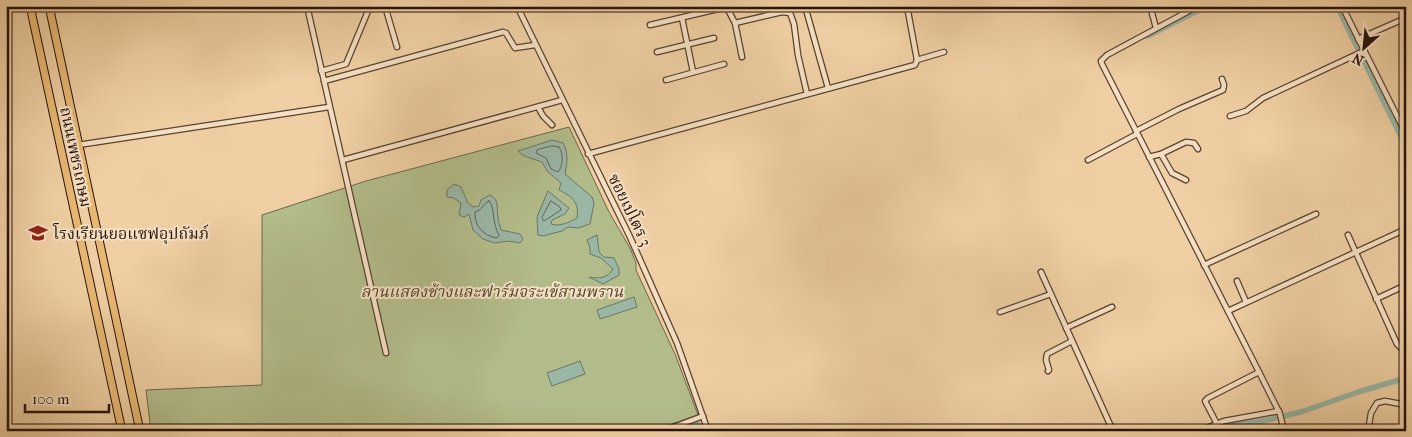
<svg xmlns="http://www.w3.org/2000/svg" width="1412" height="437" font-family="'IM FELL French Canon','Noto Serif Thai',serif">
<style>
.green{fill:#b2bc8a;stroke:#6c684b}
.water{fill:#9ab6a5;stroke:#6c7568}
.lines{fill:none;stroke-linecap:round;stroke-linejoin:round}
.shore{stroke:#606458;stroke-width:1}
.canal{stroke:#9ab6a5;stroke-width:5.5}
.minor-casing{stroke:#594232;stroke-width:7}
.primary-casing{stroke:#27130c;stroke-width:9}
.minor{stroke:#f5e0c3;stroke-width:4.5}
.primary{stroke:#e8b872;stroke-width:7}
.labels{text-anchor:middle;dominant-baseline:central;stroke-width:4;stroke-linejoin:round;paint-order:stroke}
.street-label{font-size:16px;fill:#27130c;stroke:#f5e0c3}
.poi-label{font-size:16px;fill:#27130c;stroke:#f5e0c3;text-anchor:start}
.park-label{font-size:16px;font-style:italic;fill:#514632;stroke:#f5e0c3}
</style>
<rect width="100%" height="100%" fill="#efcfa3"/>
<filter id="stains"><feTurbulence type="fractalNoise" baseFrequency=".004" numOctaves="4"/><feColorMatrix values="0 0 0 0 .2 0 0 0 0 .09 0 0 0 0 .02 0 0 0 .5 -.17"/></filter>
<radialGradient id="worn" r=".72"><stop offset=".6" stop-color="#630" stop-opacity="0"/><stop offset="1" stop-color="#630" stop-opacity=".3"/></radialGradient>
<path class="green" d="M569,127l40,85 21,36 6,15v7l39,84 23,61 -47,16h-500l-5,-41 116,-5v-170l104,-34z"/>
<g class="water">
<path d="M552,140l11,3c6,11 4,20 2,31l27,23 2,6 -4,21 -12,4 -10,-1 -6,4 -19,5 -5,-1 -1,-18 11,-26 21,17 -4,6 -13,6 -1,4c8,3 19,-2 26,-6 2,-16 -4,-21 -18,-28l2,-7 -13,-11 -6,-10 -18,-6 -6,-5z"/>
<path d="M454,184l7,3 7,16 5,4 6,-1 2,-6 9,-5c10,5 6,13 8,22 0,4 2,9 3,13l19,4 3,5 -3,4 -11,-2 -14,2 -12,-4 -10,-9 -4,-16 -5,3 -5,-2 2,-12 -7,-5 -7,-1v-7z"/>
<path d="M597,235l2,17 5,5 10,1 5,11v6l-16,9 -14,-7c10,2 19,1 24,-8l-12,-11 -11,-4v-6l-3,-8z"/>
<path d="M634,297l3,10 -37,12 -3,-9z"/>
<path d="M580,361l5,13 -33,12 -5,-13z"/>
</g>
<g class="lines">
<g class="shore">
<path d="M552,146l7,1c5,8 4,19 -1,25l-7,-3 -5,-11 -10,-5 1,-3z"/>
<path d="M489,201c6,6 3,23 10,34l-2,3c-13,-2 -23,-12 -22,-26 9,-3 7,-8 14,-11z"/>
<path d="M551,201l9,6 1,3 -17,11 -2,-3z"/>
</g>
<g class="canal">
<path d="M1337,6l69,141"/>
<path d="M1148,36l59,-30"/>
<path d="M673,431l24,-9 2,9"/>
<path d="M1213,431l14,-5 36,-5 38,-9 57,-20 48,-14"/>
</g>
<g class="minor-casing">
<g id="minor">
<path d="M307,6l79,347"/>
<path d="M385,6l12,41"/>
<path d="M517,6l113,231 47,106 31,88"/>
<path d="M726,6l9,17 7,34"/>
<path d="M805,6l23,82"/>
<path d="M907,6l10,54"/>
<path d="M1150,6l6,22"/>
<path d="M1198,6l-91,49 -6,6 1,3 157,308 21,42 4,17"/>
<path d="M1342,6l64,128"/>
<path d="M682,18l11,54"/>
<path d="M735,23l47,-11 8,1 4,11 4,31 9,39"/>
<path d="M650,25l68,-16"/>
<path d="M1358,39l48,-21"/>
<path d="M657,52l57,-14"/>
<path d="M321,71l25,-7 22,-53 4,-5"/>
<path d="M666,80l58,-16"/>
<path d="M324,81l179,-49 3,1 9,15 20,-3"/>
<path d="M538,107l5,9 9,9"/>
<path d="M1230,116l16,-5 17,-13 101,-47"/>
<path d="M1136,131l43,-22 44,-19 1,-5 -2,-6"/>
<path d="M78,145l251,-38"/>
<path d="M588,154l327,-89 2,-5 27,-8"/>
<path d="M1161,154l25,-12 8,1 4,6"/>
<path d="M1149,157l12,-3 11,19 14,7"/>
<path d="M343,160l219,-60"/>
<path d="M1088,160l49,-26"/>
<path d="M1348,235l49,109 3,3 6,-2"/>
<path d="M1204,265l112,-51"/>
<path d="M1041,272l72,159"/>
<path d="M1237,281l9,21"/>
<path d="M1376,299l30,-14"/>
<path d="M1228,311l178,-82"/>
<path d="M1000,312l51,-18"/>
<path d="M1066,328l46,-21"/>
<path d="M1048,371l1,-1 -3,-10 1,-6 25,-13"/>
<path d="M1217,424l-12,-23 3,-3 51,-26"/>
<path d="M663,431l40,-15"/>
<path d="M1199,431l25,-10 55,-10"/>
<path d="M1368,431l3,-18 6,-10 8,-2 21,4"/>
</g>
</g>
<g class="primary-casing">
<g id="primary">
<path d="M30,6l92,425"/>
<path d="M49,6l91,425"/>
</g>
</g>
<use href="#minor" class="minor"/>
<use href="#primary" class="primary"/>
</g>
<defs>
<g id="school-bare" transform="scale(1.5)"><path d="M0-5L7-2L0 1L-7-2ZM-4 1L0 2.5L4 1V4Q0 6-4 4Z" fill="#8f2418" stroke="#f5e0c3" stroke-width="2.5" paint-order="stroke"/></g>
</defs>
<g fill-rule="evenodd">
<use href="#school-bare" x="38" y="233"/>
</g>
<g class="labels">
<g class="street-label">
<text transform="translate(76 157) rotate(78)">ถนนเพชรเกษม</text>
<text transform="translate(630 210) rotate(64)">ซอยเปโตร 3</text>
</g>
<g class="poi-label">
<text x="53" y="233">โรงเรียนยอแซฟอุปถัมภ์</text>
</g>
<g class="park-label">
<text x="492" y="291">ลานแสดงช้างและฟาร์มจระเข้สามพราน</text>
</g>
</g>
<rect width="1412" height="437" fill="none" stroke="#efcfa3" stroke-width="25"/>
<rect x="8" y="8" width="1397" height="422" fill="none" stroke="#27130c" stroke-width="2.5"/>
<rect x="12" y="12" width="1387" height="412" fill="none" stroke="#27130c"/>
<g transform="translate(1364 48) rotate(207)" stroke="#f5e0c3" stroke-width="4" paint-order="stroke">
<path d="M0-4L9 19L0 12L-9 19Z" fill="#27130c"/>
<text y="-8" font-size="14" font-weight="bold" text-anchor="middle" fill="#27130c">N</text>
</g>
<path d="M25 404v8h84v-8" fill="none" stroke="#27130c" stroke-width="2.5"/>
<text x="32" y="404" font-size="15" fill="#27130c" stroke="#f5e0c3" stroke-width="4" paint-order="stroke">100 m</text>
<rect width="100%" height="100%" filter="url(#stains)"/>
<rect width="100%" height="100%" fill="url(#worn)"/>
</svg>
